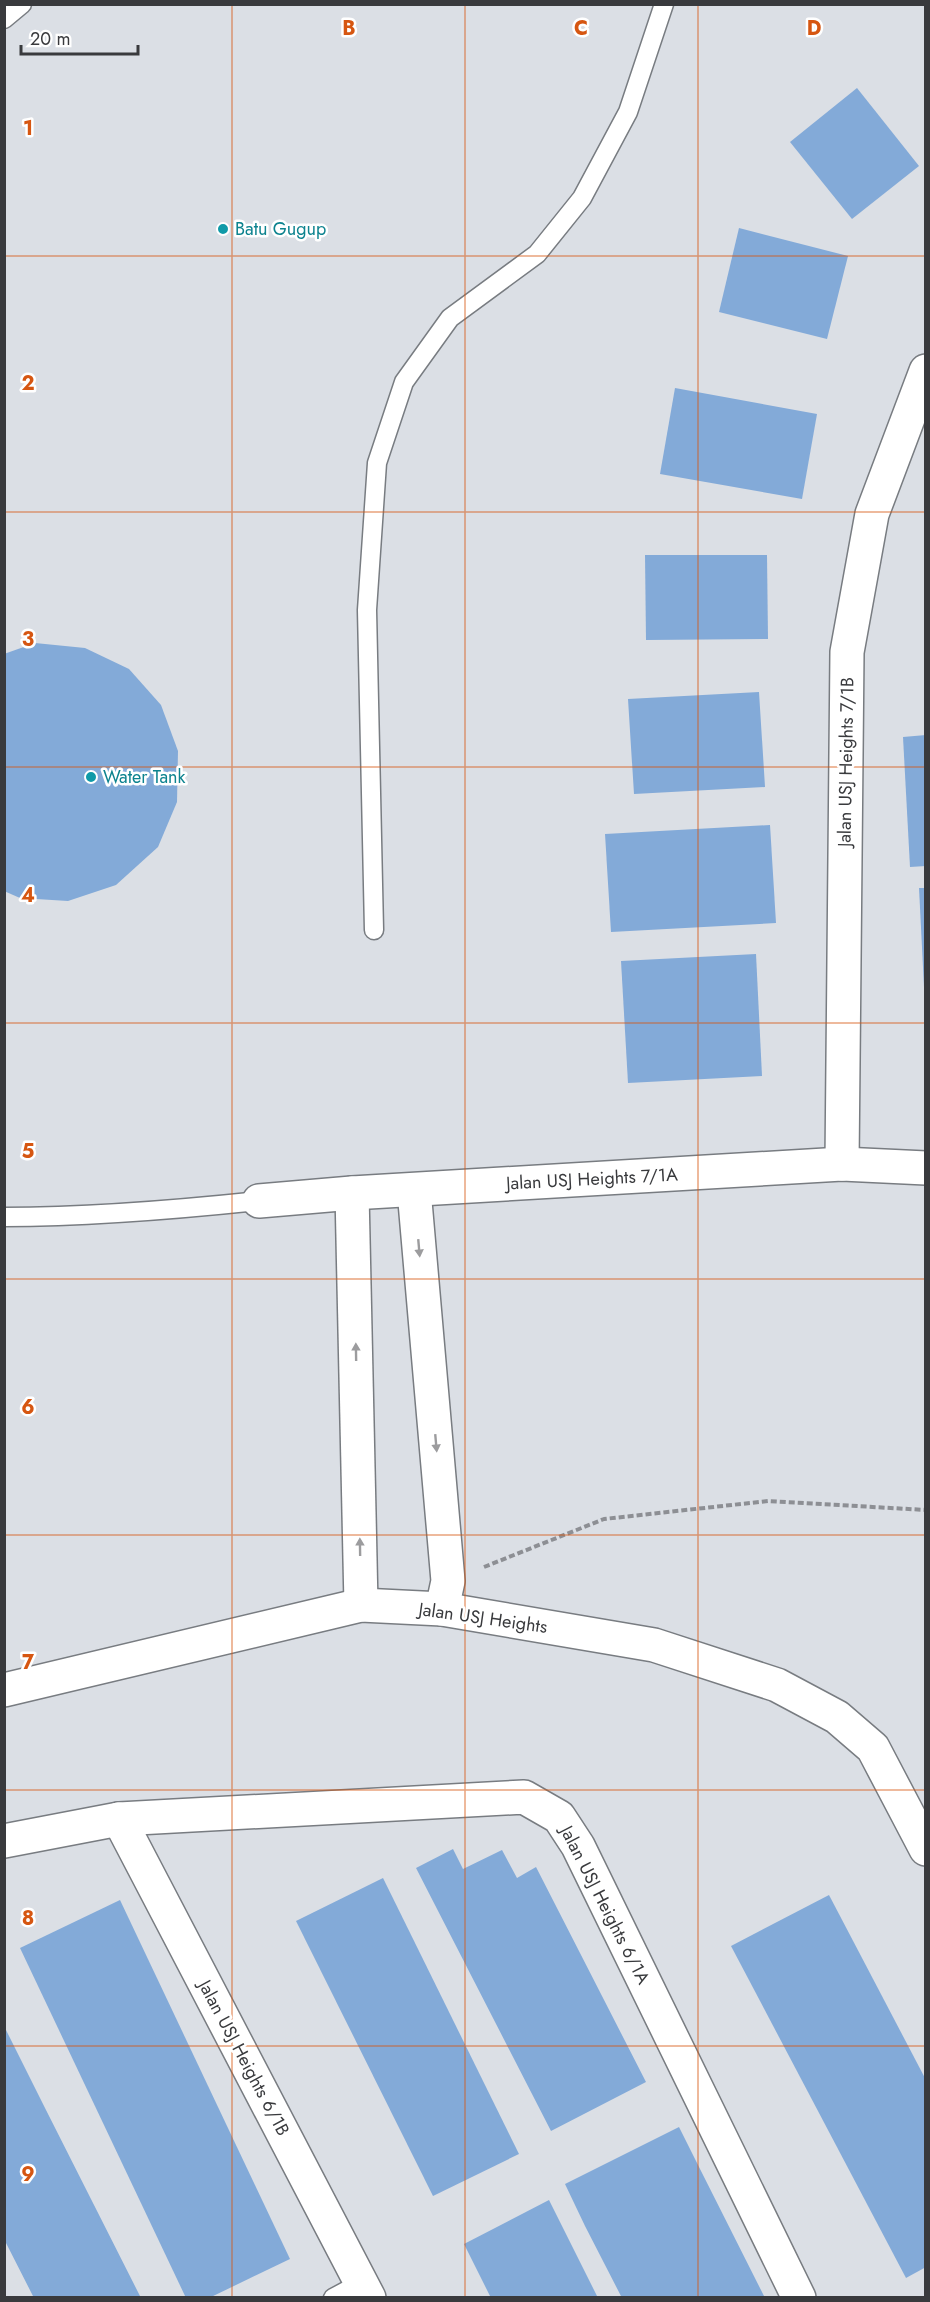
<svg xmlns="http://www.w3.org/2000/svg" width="930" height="2302" font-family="Jost,sans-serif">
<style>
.building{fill:#83aad8}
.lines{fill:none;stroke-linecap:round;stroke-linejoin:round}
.lane-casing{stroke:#787c81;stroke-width:21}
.street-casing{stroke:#787c81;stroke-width:36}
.path{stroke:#8d8f94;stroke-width:4;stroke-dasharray:6 3;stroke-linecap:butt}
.lane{stroke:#fff;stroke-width:18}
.street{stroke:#fff;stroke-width:33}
.oneway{fill:#9c9c9e}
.grid{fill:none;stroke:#d65611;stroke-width:1.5;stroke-opacity:0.55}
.culture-dot{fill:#0f9aa8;stroke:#fff;stroke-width:2}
.labels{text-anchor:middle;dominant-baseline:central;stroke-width:5;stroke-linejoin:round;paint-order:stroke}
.culture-label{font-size:18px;fill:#0d838f;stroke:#fff;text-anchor:start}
.street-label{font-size:18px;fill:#393a3d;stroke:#fff}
.grid-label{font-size:20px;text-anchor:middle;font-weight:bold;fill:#d65611;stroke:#fff;stroke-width:5;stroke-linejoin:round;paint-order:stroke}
</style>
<rect width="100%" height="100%" fill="#dbdfe5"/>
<g class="building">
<path d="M857,88l62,78 -67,53 -62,-77z"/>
<path d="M739,228l109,28 -21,83 -108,-27z"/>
<path d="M675,388l142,26 -15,85 -142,-25z"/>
<path d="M645,555h122l1,84 -122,1z"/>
<path d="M35,643l50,5 44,21 32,36 17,46 -1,51 -19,45 -42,38 -48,16 -48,-3 -16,-7v-237z"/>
<path d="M759,692l6,95 -131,7 -6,-95z"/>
<path d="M926,735v131l-16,1 -7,-130z"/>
<path d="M770,825l6,98 -165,9 -6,-98z"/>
<path d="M919,888h7v99h-2z"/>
<path d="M756,954l6,122 -134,7 -7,-122z"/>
<path d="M453,1849l10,20 39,-19 15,28 19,-11 110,215 -95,49 -135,-263z"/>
<path d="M383,1878l136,276 -86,42 -137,-275z"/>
<path d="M829,1895l97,185v187l-20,11 -175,-332z"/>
<path d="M120,1900l170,359 -81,39h-23l-166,-350z"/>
<path d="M4,2026l42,84 95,188h-107l-29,-57z"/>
<path d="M679,2127l21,42 65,129h-143l-37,-72 -20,-42z"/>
<path d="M549,2200l49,98h-107l-27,-54z"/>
</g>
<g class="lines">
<g class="lane-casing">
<g id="lane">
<path d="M4,19l18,-15"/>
<path d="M374,930l-7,-320 10,-147 27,-81 46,-64 87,-64 45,-56 46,-86 36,-108"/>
<path d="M4,1217c86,0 170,-7 255,-16"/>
<path d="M333,2298l28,-15"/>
</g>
</g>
<g class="street-casing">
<g id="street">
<path d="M842,1164l5,-512 25,-138 54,-143"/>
<path d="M414,1190l34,391 -6,28"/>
<path d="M352,1193l9,412"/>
<path d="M259,1201l93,-8 490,-29 84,4"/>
<path d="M4,1690l357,-85 81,4 212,36 123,40 60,32 36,31 53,101"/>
<path d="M119,1819l250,479"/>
<path d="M4,1841l115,-22 405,-22 35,20 19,29 221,452"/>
</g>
</g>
<path class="path" d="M484,1567l120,-48 164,-18 158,9"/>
<use href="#lane" class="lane"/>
<use href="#street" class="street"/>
</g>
<defs><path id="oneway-solid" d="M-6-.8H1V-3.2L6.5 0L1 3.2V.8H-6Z" transform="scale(1.5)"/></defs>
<g class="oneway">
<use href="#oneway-solid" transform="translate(419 1248) rotate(85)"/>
<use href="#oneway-solid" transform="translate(356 1352) rotate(-91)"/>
<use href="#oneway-solid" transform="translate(436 1443) rotate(85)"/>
<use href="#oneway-solid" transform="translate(360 1547) rotate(-91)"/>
</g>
<path class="grid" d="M232,4v2294M465,4v2294M698,4v2294M4,256h922M4,512h922M4,767h922M4,1023h922M4,1279h922M4,1535h922M4,1790h922M4,2046h922"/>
<g class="culture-dot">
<circle cx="223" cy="229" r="6"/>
<circle cx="91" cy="777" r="6"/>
</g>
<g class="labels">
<g class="culture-label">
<text x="235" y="229">Batu Gugup</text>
<text x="103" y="777">Water Tank</text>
</g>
<g class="street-label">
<text transform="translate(846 762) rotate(-89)">Jalan USJ Heights 7/1B</text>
<text transform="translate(592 1179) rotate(-3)">Jalan USJ Heights 7/1A</text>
<text transform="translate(483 1618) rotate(8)">Jalan USJ Heights</text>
<text transform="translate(605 1905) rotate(63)">Jalan USJ Heights 6/1A</text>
<text transform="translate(244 2058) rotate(62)">Jalan USJ Heights 6/1B</text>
</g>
</g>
<g class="grid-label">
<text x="349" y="35">B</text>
<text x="581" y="35">C</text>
<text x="814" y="35">D</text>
<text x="28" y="135">1</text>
<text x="28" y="390">2</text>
<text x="28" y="646">3</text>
<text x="28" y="902">4</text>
<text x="28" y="1158">5</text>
<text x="28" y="1414">6</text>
<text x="28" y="1669">7</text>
<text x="28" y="1925">8</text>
<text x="28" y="2181">9</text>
</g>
<rect width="930" height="2302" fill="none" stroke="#393a3d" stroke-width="12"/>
<path d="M21 45v9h117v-9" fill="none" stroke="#393a3d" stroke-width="3"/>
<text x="30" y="45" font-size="18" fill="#393a3d" stroke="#ffffff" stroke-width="4.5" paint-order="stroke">20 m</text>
</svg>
